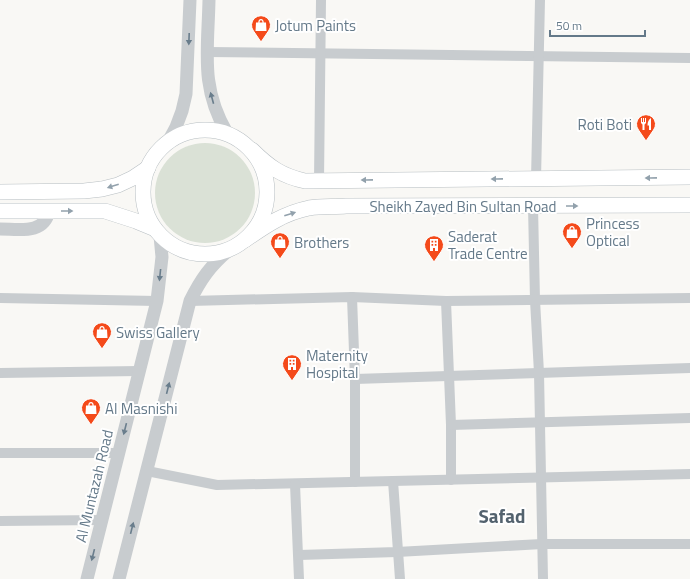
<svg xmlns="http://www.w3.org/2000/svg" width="690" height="579" font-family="'Titillium Web',sans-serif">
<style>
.green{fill:#dae1d6}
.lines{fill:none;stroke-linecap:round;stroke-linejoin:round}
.secondary-casing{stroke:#b7bec2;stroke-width:16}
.minor{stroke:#c8cccf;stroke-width:10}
.tertiary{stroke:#c8cccf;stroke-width:13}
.secondary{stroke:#fff;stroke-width:15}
.oneway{fill:#697d8c}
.oneway2{fill:#92a1ac}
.labels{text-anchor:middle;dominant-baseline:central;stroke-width:4;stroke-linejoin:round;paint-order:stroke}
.poi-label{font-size:15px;fill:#647989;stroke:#fff;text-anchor:start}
.street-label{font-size:15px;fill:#647989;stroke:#fff}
.district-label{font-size:19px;font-weight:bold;fill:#53626e;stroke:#fff}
</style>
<rect width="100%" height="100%" fill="#f9f8f5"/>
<circle class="green" cx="205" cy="193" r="50"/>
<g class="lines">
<g class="secondary-casing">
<g id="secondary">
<circle cx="205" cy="192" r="62"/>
<path d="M252,150c17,17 30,26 53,31l385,-4"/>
<path d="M0,192l84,-1 18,-2 16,-4 15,-7 15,-10"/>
<path d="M0,211h105l31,10 17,7"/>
<path d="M245,240c20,-14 39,-27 64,-32 12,-2 25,-1 37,-2l344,-1"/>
</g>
</g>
<g class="minor">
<path d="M208,52l482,6"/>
<path d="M536,179l4,-179"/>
<path d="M319,181l2,-181"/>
<path d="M533,206l2,94 4,73 4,206"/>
<path d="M352,297l3,82v103"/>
<path d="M0,298l157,3"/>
<path d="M190,301l162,-4 94,4 244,-3"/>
<path d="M446,301l5,124v55"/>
<path d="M0,373l139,-2"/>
<path d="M355,379l335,-11"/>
<path d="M451,425l239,-7"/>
<path d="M0,453h119"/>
<path d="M147,471l70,14 473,-11"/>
<path d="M393,481l7,98"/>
<path d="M295,484l4,95"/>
<path d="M0,521l102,-1"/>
<path d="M299,555l98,-3 145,-8h148"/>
</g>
<g class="tertiary">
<path d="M209,0c-1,51 -9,87 18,133"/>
<path d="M168,142l8,-15 6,-16 4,-17 4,-94"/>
<path d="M0,229c19,0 44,6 49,-18"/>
<path d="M87,579l70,-278 5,-44 -2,-21"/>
<path d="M119,579l71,-278c11,-22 20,-35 39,-51"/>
</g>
<use href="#secondary" class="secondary"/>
</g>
<defs><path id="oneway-solid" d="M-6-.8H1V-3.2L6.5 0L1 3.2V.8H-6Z"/></defs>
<g class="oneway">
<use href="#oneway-solid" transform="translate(189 39) rotate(92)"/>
<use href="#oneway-solid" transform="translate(212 98) rotate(-105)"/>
<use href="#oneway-solid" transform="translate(160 275) rotate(96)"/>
<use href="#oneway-solid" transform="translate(168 388) rotate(-76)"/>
<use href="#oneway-solid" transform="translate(125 429) rotate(104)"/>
<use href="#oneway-solid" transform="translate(132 528) rotate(-76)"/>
<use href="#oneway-solid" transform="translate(93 555) rotate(104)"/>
</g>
<g class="oneway2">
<use href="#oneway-solid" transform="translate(651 178) rotate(179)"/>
<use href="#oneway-solid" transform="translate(497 179) rotate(179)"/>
<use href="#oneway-solid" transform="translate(367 180) rotate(179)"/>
<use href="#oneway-solid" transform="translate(113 186) rotate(163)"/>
<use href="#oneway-solid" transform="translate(572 206)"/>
<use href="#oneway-solid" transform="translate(67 211)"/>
<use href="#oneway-solid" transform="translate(290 214) rotate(-18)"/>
</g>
<defs>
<g id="shop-pin" transform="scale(1)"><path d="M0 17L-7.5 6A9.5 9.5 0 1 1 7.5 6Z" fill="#f44a1a" stroke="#fff"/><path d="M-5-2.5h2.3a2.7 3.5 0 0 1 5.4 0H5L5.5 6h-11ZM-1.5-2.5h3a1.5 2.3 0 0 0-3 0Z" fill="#fff"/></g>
<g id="restaurant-pin" transform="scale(1)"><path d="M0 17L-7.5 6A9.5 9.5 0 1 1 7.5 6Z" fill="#f44a1a" stroke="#fff"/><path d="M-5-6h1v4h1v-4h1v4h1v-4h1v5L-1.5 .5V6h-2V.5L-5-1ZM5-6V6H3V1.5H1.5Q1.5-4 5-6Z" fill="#fff"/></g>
<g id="building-pin" transform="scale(1)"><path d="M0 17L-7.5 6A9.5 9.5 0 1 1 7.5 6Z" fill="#f44a1a" stroke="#fff"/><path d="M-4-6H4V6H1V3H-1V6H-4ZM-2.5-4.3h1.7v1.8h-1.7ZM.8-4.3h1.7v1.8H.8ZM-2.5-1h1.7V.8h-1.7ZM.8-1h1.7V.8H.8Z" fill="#fff"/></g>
</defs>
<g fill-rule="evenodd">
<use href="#shop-pin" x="261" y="25"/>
<use href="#restaurant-pin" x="646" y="124"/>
<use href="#shop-pin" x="572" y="232"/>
<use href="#shop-pin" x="280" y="242"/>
<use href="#building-pin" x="434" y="245"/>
<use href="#shop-pin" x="102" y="332"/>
<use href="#building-pin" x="292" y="364"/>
<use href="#shop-pin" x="91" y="408"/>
</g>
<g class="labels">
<g class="poi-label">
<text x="275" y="25">Jotum Paints</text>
<text x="632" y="124" text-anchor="end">Roti Boti</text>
<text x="586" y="223">Princess<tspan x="586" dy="17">Optical</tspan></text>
<text x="448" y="236">Saderat<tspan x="448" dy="17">Trade Centre</tspan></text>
<text x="294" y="242">Brothers</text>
<text x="116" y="332">Swiss Gallery</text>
<text x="306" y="355">Maternity<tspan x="306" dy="17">Hospital</tspan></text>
<text x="105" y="408">Al Masnishi</text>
</g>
<g class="street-label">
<text x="463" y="206">Sheikh Zayed Bin Sultan Road</text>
<text transform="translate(94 486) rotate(-76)">Al Muntazah Road</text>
</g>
<g class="district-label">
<text x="502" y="515">Safad</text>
</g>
</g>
<path d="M550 30v6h95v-6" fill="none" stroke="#647989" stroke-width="2"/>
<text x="556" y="30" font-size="12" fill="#647989" stroke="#ffffff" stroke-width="3" paint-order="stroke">50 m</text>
</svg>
